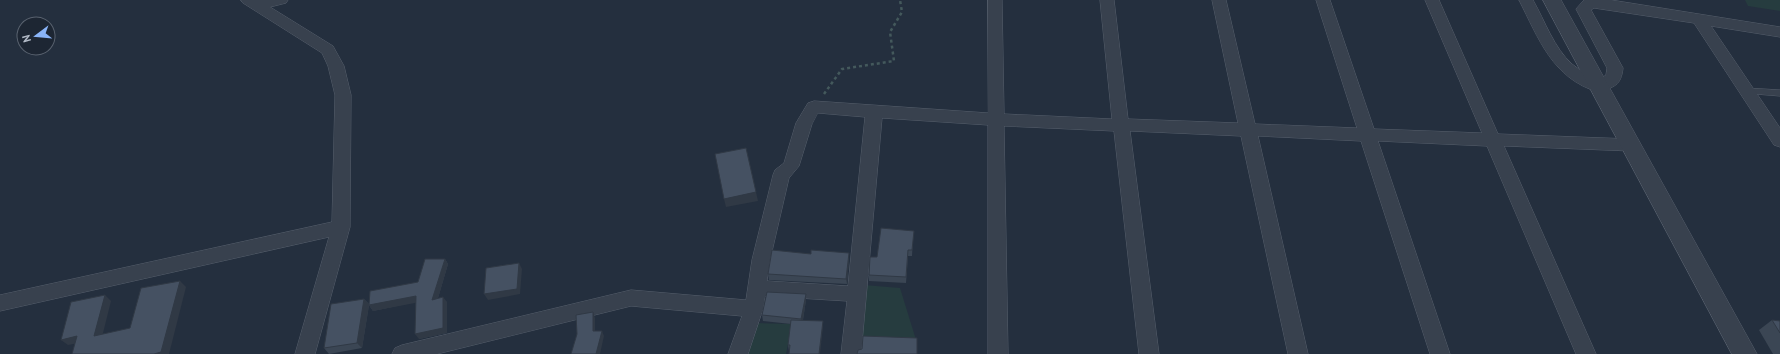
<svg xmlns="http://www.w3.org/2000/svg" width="1780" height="354" font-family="'PT Sans',sans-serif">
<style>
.green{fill:#263c3f}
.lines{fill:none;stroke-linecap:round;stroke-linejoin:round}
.service-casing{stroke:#565f6c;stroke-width:1}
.minor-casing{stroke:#565f6c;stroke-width:1}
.tertiary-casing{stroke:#565f6c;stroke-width:1}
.path{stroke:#44595c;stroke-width:2.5;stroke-dasharray:3 3;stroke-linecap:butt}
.service{fill:#38414e;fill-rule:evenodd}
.minor{fill:#38414e;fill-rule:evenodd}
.tertiary{fill:#38414e;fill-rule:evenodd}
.wall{fill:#3b4654}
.shaded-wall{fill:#303945}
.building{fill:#455162;stroke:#303945}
</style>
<rect width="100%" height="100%" fill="#242f3e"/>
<g class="green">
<path d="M1745,0h35v11l-32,-5z"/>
<path d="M864,285l36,3 17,55 -58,-2z"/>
<path d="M757,323l35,1 -6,30h-40z"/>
</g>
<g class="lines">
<g class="service-casing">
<path id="service" d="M1746,88l34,2v6l-37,-3 -1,-2z"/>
</g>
<g class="minor-casing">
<g id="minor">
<path d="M241,0h47l-2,3 -16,4 63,39 11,20 7,29 -1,132 -35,127h-20l34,-117 -329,74v-16l332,-73 3,-127 -7,-29 -6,-13 -79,-50z"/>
<path d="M988,0h14l2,114 108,5 -12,-119h14l14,119 110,4 -26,-123h14l29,124 102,4 -41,-128h14l44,129 108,4 -57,-133h14l59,134 133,5 6,2 2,4 -2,4 -6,2 -127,-5 92,208h-20l-89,-208 -109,-5 72,213h-20l-69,-213 -103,-5 50,218h-20l-47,-218 -111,-5 29,223h-20l-25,-223 -110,-5 4,228h-20v-229l-106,-7 -21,236h-20l6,-53 -82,-5 -2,13 -15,45h-20l14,-38 -111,-10 -194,48h-45l3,-6 7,-3 229,-55 115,10 6,-40 21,-85 2,-5 9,-7 12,-40 12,-20 6,-2 174,12zM818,113l47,4 -17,169 -81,-5 3,-21 19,-82 10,-12 13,-42z"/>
<path d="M1519,0h14c12,21 21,48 39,64 8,7 18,11 27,16l7,-5 1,-7 -31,-59 8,-9h27l169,27v10l-69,-11 69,102v19l-6,-2 -80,-122 -100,-15 -3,2 32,58c-2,18 -9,19 -25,24 -46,-14 -59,-53 -79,-92z"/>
</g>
</g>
<g class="tertiary-casing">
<path id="tertiary" d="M1543,0h18l196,354h-25z"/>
</g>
<path class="path" d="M824,94l18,-25 52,-8 -4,-29 12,-20 -2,-12"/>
<use href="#service" class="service"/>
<use href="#minor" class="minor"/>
<use href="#tertiary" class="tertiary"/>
</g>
<g class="wall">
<path d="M913,237l-1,19h-4l-2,27 -37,-2v-6l8,-18z"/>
<path d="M849,253v6l-2,25 -78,-4 -1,-6 43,-20z"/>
<path d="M445,259l3,5 -10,34 9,4v31l-28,6 -3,-37 -43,9 -4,-6 -7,43 -33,6 -5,-6 40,-49 5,5 49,-22z"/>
<path d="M806,294v6l-3,20 20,6 -34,25 -1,-6 3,-21 -28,-3 -1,-6z"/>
<path d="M1772,320l8,1v33h-7l-14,-24z"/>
</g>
<g class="shaded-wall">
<path d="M756,192l2,9 -32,6 -2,-8z"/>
<path d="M849,253v6l-2,25 -1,-5z"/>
<path d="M445,259l3,5 -12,41 -4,-5z"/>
<path d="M519,263l3,6 -2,25 -32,6 -4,-6z"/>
<path d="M180,281l6,6 -17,67h-15z"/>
<path d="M806,294v6l-4,25 -1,-6z"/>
<path d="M105,295l6,6 -10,40 -7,-5z"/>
<path d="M416,296l4,6 -47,9 -4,-6 -7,43 -5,-5 7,-44 5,5z"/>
<path d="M443,297l4,5v31l-28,6 -4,-5z"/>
<path d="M593,312l2,6v18l-2,-5z"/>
<path d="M823,321v5l-3,28h-1z"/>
<path d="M602,331l2,5 -4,18h-4z"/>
<path d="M77,336l7,6 -16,3 -7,-5z"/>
</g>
<g class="building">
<path d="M746,148l10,44 -32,7 -9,-45z"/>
<path d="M881,228l33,3 -2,19h-4l-2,27 -37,-2 1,-18h7z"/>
<path d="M772,250l39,4v-4l38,3 -3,26 -78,-5z"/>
<path d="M425,259h20l-13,41 11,-3v31l-28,6 1,-38 -47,9 1,-14 48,-9z"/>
<path d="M519,263l-2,26 -33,5 2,-26z"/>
<path d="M180,281l-19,71 -7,2h-82l5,-18 -16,4 10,-38 34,-7 -11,41 36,-8 11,-40z"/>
<path d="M767,292l39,2 -5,25 -39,-4z"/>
<path d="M364,299l-7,44 -33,5 7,-44z"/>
<path d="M593,312v19h9l-6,23h-25l6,-20 -1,-19z"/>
<path d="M791,320l32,1 -4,33h-30l1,-9h-2z"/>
<path d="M1772,320l8,1v12z"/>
<path d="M863,336l54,2v16h-60l1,-4 4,-1z"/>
</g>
<g transform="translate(36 36) rotate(254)"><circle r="19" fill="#1d2633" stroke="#59626f"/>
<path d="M0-3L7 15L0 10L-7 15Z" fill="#8ab4f8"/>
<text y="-6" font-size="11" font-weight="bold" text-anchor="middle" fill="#b4bcc9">N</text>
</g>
</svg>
